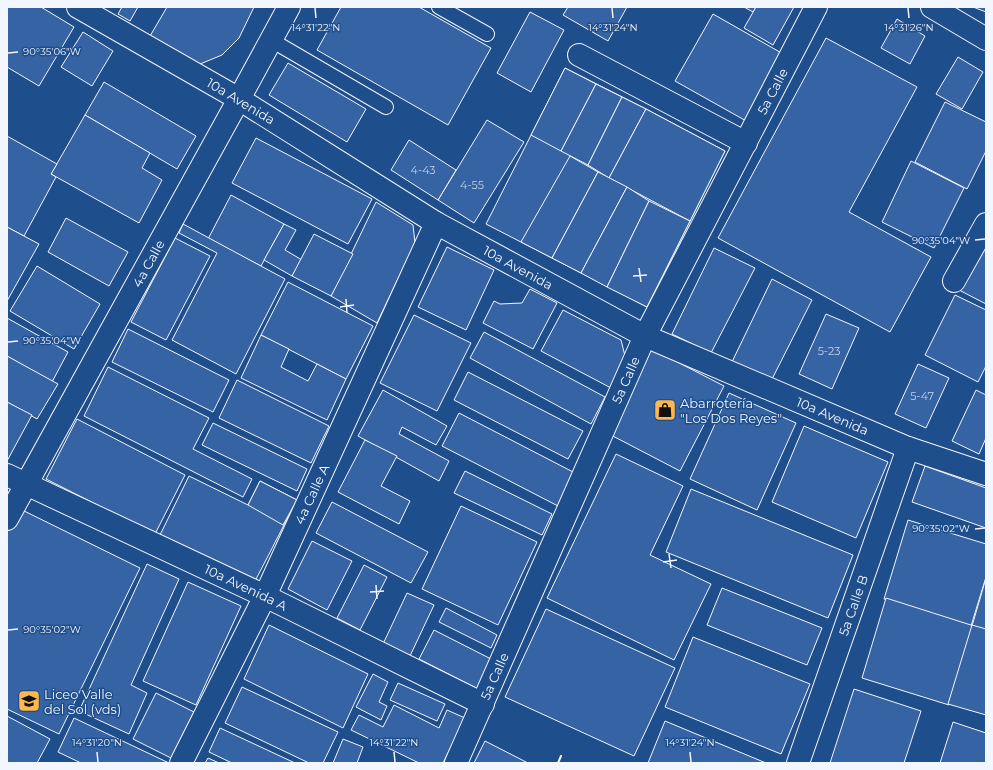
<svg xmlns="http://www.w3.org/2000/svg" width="993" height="770" font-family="Montserrat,sans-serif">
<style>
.building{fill:#3563a3;stroke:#f2f6ff}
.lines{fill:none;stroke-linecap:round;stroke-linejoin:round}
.service-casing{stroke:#f2f6ff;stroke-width:16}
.minor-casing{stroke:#f2f6ff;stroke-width:24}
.primary-casing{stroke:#f2f6ff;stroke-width:24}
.service{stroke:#1f4e8c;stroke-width:14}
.minor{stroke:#1f4e8c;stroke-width:22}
.primary{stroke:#1f4e8c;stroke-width:22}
.wall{stroke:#f2f6ff;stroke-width:2}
.ticks{fill:none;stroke:#f2f6ff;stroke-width:1.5}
.labels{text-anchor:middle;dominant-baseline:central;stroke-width:3;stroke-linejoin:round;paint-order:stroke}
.number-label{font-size:11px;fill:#c3d1e8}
.street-label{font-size:13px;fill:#f2f6ff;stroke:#1f4e8c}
.poi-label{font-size:13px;fill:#f2f6ff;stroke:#1f4e8c;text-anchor:start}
.ticks-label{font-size:10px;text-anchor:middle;fill:#f2f6ff;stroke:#1f4e8c;stroke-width:3;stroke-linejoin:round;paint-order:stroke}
</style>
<rect width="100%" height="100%" fill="#1f4e8c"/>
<g class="building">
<path d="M7,7h34l33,20 -35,59 -32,-19z"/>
<path d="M122,7h16l-8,14 -12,-7z"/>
<path d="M167,7h87l-15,31 -17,17 -22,9h-21l-33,-21z"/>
<path d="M341,7h78l72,41 -43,77 -131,-75z"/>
<path d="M568,7h59l-19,34 -45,-26z"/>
<path d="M744,7h12l-3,5z"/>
<path d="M756,7h38l-21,38 -29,-17z"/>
<path d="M973,7h13v5z"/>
<path d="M530,12l34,18 -33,62 -34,-19z"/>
<path d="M713,14l72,41 -37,67 -73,-41z"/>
<path d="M897,19l28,17 -15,28 -29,-16z"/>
<path d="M83,32l30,19 -21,35 -31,-19z"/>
<path d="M826,38l91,49 -68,125 82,45 -41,75 -172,-94z"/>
<path d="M958,57l25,15 -21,37 -26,-15z"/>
<path d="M288,63l78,46 -19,33 -78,-47z"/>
<path d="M565,68l81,41 79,42 -78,156 -161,-83z"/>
<path d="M565,68l31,16 -35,67 -30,-16z"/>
<path d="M104,82l92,54 -19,33 -92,-54z"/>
<path d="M596,84l26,13 -34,68 -27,-14z"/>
<path d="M622,97l24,12 -37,69 -21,-13z"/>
<path d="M945,102l41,20v29l-19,38 -52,-27z"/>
<path d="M646,109l79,42 -35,70 -81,-43z"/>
<path d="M85,115l65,38 -8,15 20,12 -23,43 -88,-49z"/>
<path d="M487,120l37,22 -50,81 -36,-23z"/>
<path d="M7,136l50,28 -6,10 5,3 -32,59 -17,-9z"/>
<path d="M256,138l116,61 -24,45 -116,-61z"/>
<path d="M409,140l47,30 -18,30 -47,-30z"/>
<path d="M570,156l28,16 -46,86 -31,-16z"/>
<path d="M911,161l53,27 -30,60 -52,-26z"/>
<path d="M598,172l29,15 -46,86 -29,-15z"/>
<path d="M627,187l22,14 -42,86 -26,-14z"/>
<path d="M231,195l53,29 -23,42 -53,-27z"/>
<path d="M649,201l41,20 -43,86 -40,-20z"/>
<path d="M376,202l37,23 2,18 -38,80 -46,-27z"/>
<path d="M66,218l62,34 -19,34 -61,-34z"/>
<path d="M183,224l102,55 -49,95 -64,-34 45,-87 -38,-20z"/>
<path d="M284,224l12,6 -11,20 17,10 -10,16 -28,-16z"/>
<path d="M7,227l32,17 -32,57z"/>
<path d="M314,234l39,20 -22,42 -39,-20z"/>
<path d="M986,235v69l-27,-14z"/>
<path d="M175,238l35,18 -44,84 -35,-18z"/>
<path d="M447,247l47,23 -28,60 -48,-23z"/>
<path d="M714,248l41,20 -44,85 -39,-19z"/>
<path d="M37,266l63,38 -26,45 -64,-38z"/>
<path d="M772,279l40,21 -43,85 -39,-19z"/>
<path d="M288,282l85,44 -27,53 -85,-44z"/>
<path d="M530,289l27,14 -24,46 -50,-26 11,-22 6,3 22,-1z"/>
<path d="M955,295l31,15v56l-8,16 -53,-27z"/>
<path d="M563,310l58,30 5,20 -15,28 -70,-37z"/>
<path d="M826,314l33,14 -27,61 -33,-15z"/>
<path d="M414,315l57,28 -34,68 -57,-28z"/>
<path d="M7,318l61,34 -16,30 -45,-26z"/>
<path d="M128,329l101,51 -16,32 -101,-50z"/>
<path d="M484,332l121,65 -14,27 -121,-66z"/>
<path d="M261,335l28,14 -8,18 27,14 9,-17 29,15 -19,41 -86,-42z"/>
<path d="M650,348l74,38 -44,85 -73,-38z"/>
<path d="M7,356l51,28 -21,35 -30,-17z"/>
<path d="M918,364l31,14 -23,50 -31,-14z"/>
<path d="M108,367l101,51 -16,31 59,30 -9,18 -159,-81z"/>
<path d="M468,372l115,59 -15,28 -114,-59z"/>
<path d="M237,380l92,46 -18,37 -92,-45z"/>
<path d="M383,390l64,36 -11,19 -34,-18 -3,7 50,27 -10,20 -81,-45z"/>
<path d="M976,390l10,5v43l-7,16 -27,-13z"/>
<path d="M729,393l67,30 -39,87 -67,-31z"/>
<path d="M7,402l25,13 -25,46z"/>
<path d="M459,413l116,60 -17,33 -116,-60z"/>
<path d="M77,419l108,56 -30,59 -109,-55z"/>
<path d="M213,423l94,46 -10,22 -95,-46z"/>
<path d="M804,426l84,36 -32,76 -84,-36z"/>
<path d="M365,440l32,16 -16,30 29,15 -11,23 -61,-32z"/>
<path d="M616,454l67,32 -33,69 61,29 -37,76 -127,-62z"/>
<path d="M925,466l61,22v40l-74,-26z"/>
<path d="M465,471l87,43 -10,21 -88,-42z"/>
<path d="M189,476l59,29 12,-24 37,19 -44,85 -94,-48z"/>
<path d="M260,481l37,19 -14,25 -35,-20z"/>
<path d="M691,489l162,66 -25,63 -162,-66z"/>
<path d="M332,502l96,50 -17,31 -95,-50z"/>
<path d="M461,506l76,36 -39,83 -76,-36z"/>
<path d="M16,507l124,61 -81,166 -52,-25v-183z"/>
<path d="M908,520l78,24v33l-15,49 -87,-27z"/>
<path d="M312,541l40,20 -25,49 -39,-21z"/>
<path d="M147,564l32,15 -48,106 16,8 -18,41 -50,-23z"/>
<path d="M364,565l23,12 -27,53 -23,-12z"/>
<path d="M986,578v53l-14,-5z"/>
<path d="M188,582l53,24 -45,99 -53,-24z"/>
<path d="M722,588l100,40 -15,37 -100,-40z"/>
<path d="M407,593l27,12 -24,51 -27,-12z"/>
<path d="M886,598l88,28 -25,79 -87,-27z"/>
<path d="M446,608l51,27 -6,13 -52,-26z"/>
<path d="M546,609l129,59 -41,88 -129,-59z"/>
<path d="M269,625l99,49 -25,54 -99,-49z"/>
<path d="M972,625l14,4v86l-38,-11z"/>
<path d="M434,630l59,30 -15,29 -59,-30z"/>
<path d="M693,637l117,47 -29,70 -116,-47z"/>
<path d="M373,674l15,8 -9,20 8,4 -6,14 -25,-13z"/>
<path d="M398,683l47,21 -8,17 -47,-21z"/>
<path d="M242,687l96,45 -15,31h-14l-84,-40z"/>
<path d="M854,689l67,22 -17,52h-74z"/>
<path d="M156,693l38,19 -23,46 -38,-19z"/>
<path d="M394,705l45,23 8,-18 18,8 -22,45h-24l-68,-33 8,-15 24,12z"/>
<path d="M7,716l43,23 -13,24h-30z"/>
<path d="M74,718l95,45h-88l-23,-11z"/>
<path d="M665,721l101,42h-118z"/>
<path d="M953,722l33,11v30h-46z"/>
<path d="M220,728l75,35h-63l-23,-11z"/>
<path d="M343,739l20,8 -6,16h-24z"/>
<path d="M485,741l43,22h-54z"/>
<path d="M208,758l11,5h-14z"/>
</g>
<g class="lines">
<g class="service-casing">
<g id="service">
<path d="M439,7l48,27"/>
<path d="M271,40l115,67"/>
</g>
</g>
<g class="minor-casing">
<g id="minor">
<path d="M932,7l54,32"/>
<path d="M579,55l167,88"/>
<path d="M954,281l32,-57"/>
<path id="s1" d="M7,475l258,121 218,108"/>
<path id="s2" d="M7,519l232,-420 197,124 209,113 263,112 78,26"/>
<path id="s3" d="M181,763l84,-167 171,-373"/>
<path id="s4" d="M456,763l189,-427 171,-329"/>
<path id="s5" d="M798,763l110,-315"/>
</g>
</g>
<g class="primary-casing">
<path id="primary" d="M78,7l161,92 50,-92"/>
</g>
<use href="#service" class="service"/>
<use href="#minor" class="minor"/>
<use href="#primary" class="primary"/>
<path class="wall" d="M558,763l3,-7"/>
</g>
<path class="ticks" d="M315,8l1,10M612,8l1,10M908,8l1,10M8,53l10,-1M975,240l10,-1M639,268l2,14M633,276l14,-1M346,299l1,14M340,307l14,-2M8,342l10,-1M975,529l10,-1M669,554l2,14M663,562l14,-2M376,585l1,14M370,592l14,-1M8,630l10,-1M97,752l1,10M394,752l1,10M690,752l1,10"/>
<defs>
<g id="shop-square" transform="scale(1.15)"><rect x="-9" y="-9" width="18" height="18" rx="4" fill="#ffb74d" stroke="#1f4e8c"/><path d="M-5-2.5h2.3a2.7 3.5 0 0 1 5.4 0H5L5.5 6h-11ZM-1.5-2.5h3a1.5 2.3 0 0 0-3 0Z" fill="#111"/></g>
<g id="university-square" transform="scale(1.15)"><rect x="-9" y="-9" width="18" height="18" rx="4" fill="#ffb74d" stroke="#1f4e8c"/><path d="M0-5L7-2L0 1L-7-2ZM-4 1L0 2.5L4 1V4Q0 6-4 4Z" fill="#111"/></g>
</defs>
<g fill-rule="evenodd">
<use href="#shop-square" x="665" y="410"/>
<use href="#university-square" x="29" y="701"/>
</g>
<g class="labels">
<g class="number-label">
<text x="423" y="170">4-43</text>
<text x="472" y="185">4-55</text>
<text x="829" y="351">5-23</text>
<text x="922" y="396">5-47</text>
</g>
<g class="street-label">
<text stroke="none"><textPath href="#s4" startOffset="743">5a Calle</textPath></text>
<text transform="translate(241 101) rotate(31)">10a Avenida</text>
<text stroke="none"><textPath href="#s2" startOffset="292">4a Calle</textPath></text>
<text stroke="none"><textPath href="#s2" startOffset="806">10a Avenida</textPath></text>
<text stroke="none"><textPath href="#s4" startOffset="419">5a Calle</textPath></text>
<text stroke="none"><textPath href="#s2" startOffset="1154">10a Avenida</textPath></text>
<text stroke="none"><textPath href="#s3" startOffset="299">4a Calle A</textPath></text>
<text stroke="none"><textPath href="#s1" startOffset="264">10a Avenida A</textPath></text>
<text stroke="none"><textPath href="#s5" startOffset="167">5a Calle B</textPath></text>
<text stroke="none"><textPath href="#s4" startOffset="95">5a Calle</textPath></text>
</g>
<g class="poi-label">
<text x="680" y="403">Abarrotería<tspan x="680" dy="15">"Los Dos Reyes"</tspan></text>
<text x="44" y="694">Liceo Valle<tspan x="44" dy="15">del Sol (vds)</tspan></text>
</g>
</g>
<g class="ticks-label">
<text x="316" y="31">14°31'22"N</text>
<text x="613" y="31">14°31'24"N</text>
<text x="909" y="31">14°31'26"N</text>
<text x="52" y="55">90°35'06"W</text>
<text x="941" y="244">90°35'04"W</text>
<text x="52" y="344">90°35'04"W</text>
<text x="941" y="532">90°35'02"W</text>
<text x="52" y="633">90°35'02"W</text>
<text x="97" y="746">14°31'20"N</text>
<text x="394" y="746">14°31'22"N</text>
<text x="690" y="746">14°31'24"N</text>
</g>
<rect width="993" height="770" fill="none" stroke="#f2f6ff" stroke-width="16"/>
</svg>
